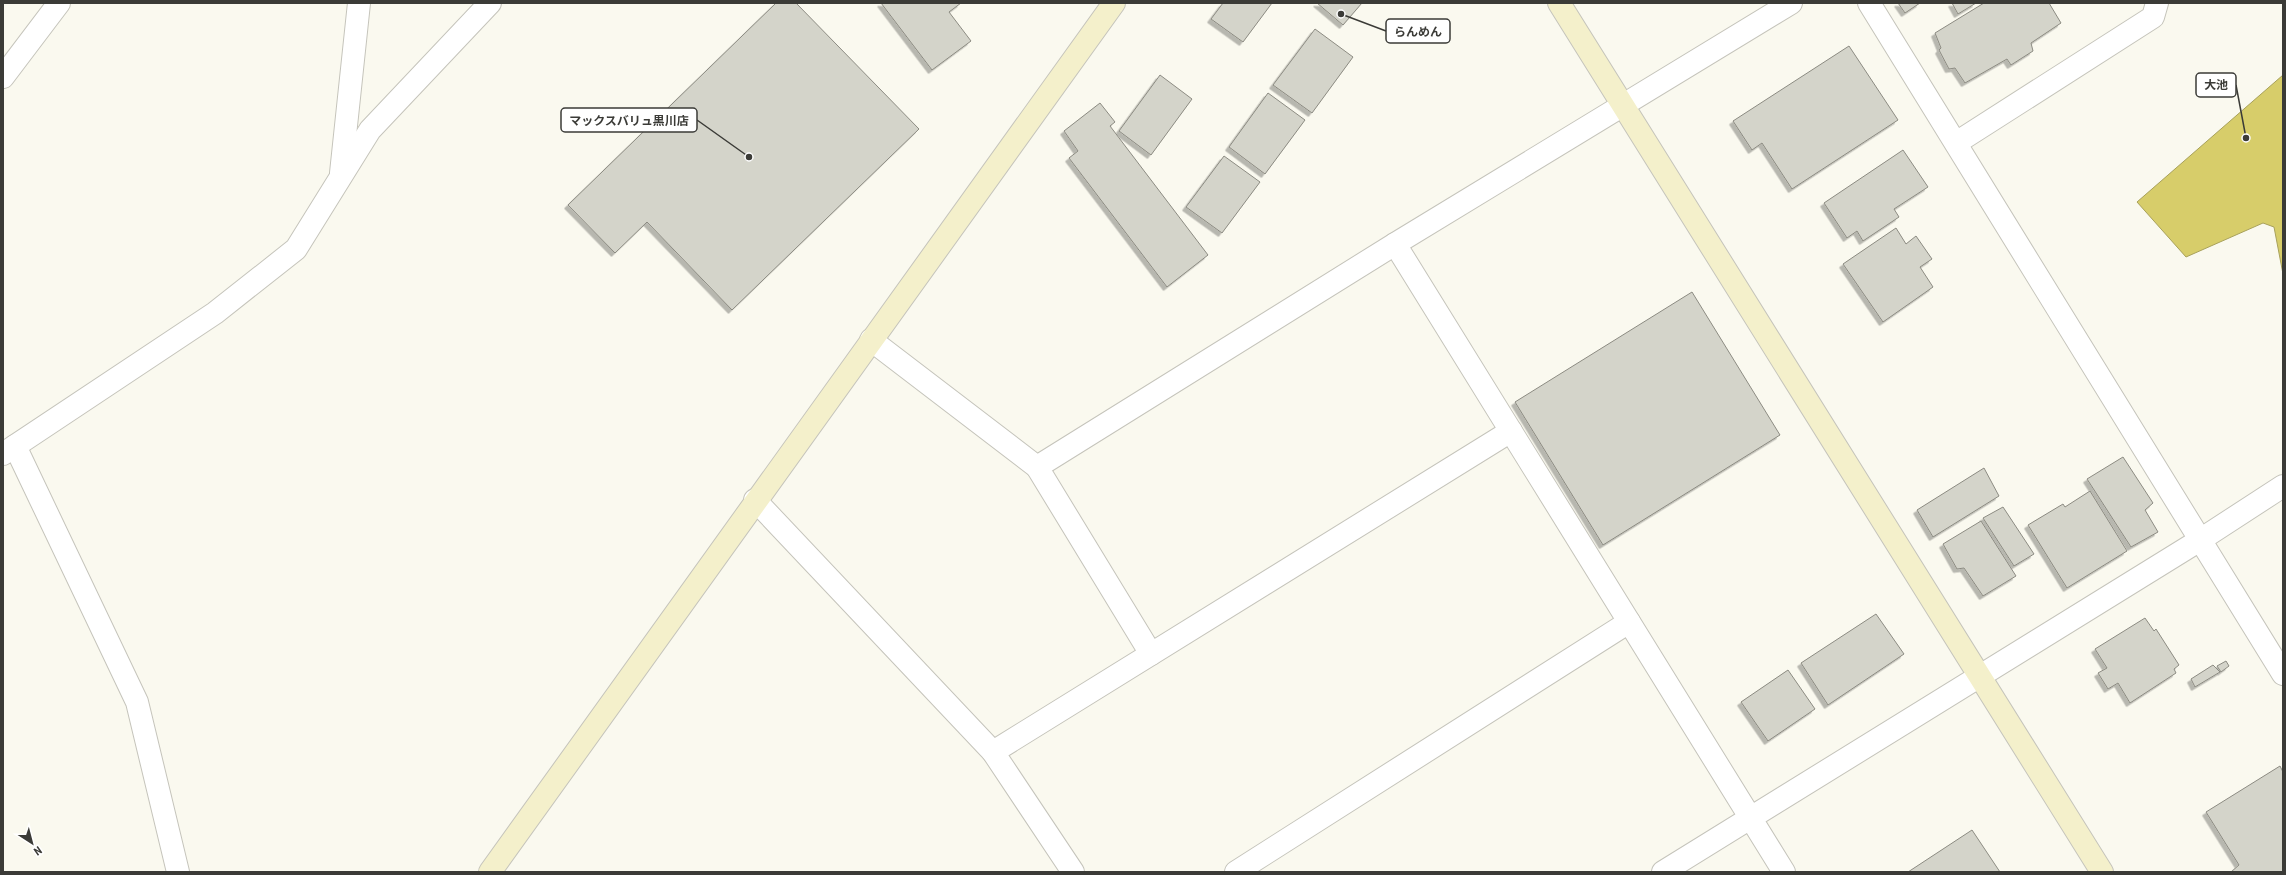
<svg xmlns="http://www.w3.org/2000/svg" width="2286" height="875" font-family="'Roboto Condensed','Noto Sans JP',sans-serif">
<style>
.water{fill:#d7cd6a;stroke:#a8a15b}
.building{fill:#d4d4ca;stroke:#8c8b82;filter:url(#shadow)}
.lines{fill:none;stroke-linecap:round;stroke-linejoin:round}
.street-casing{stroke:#c5c4bb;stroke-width:24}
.secondary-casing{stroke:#c5c4bb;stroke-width:24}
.street{stroke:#fff;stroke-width:22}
.secondary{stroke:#f4f0cb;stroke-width:22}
.leader{fill:none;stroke:#3b3b37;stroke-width:1.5}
.callout-dot{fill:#3b3b37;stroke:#fff;stroke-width:1.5}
.callout{fill:#fff;stroke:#3b3b37;stroke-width:1.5}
.callout-label{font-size:12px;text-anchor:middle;font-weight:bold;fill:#3b3b37}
</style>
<defs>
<filter id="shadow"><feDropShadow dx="-3.5" dy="3.5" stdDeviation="0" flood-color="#0004"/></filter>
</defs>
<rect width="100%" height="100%" fill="#faf9ef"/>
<path class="water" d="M2283,75v199l-9,-47 -11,-4 -77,34 -49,-55z"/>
<g class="building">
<path d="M776,3h20l123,126 -187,181 -85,-88 -32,31 -47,-48z"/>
<path d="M881,3h80l-12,9 22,29 -39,29z"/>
<path d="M1223,3h49l-29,39 -32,-23z"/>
<path d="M1317,3h45l-19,22z"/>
<path d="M1898,3h22l-15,10z"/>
<path d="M1952,3h24l-18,11z"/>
<path d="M1984,3h65l12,20 -30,20 2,8 -22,14 -4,-6 -42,24 -10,-15 -6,1 -10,-19 2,-2 -6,-15z"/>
<path d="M1315,29l38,28 -41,56 -39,-28z"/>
<path d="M1849,46l49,74 -106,69 -30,-46 -10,7 -19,-29z"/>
<path d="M1160,75l32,24 -41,56 -32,-24z"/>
<path d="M1268,93l37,27 -40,54 -36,-27z"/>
<path d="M1100,103l15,19 -5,4 98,129 -41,32 -98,-129 9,-7 -14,-20z"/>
<path d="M1903,150l25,37 -34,22 5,8 -36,24 -6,-10 -10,7 -23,-35z"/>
<path d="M1224,156l36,26 -38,51 -36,-26z"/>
<path d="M1896,228l10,16 10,-8 16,23 -12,8 13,20 -50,35 -40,-58z"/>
<path d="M1692,292l88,143 -177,110 -88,-143z"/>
<path d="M2123,457l30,46 -8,7 13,22 -27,15 -44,-68z"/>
<path d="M1984,468l15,28 -66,41 -16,-27z"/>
<path d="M2090,491l37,60 -60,37 -39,-63 35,-21 2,3z"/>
<path d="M2003,507l31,47 -20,12 -31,-48z"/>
<path d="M1981,521l35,55 -33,20 -19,-28 -7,1 -14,-25z"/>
<path d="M1876,614l28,40 -76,51 -27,-42z"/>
<path d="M2145,618l9,13 2,-2 23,36 -5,4 2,4 -46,30 -12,-20 -10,6 -10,-16 9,-5 -12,-19z"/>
<path d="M2226,661l3,5 -8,6 -4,-6z"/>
<path d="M2213,665l7,7 -25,15 -4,-8z"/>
<path d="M1788,670l27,39 -47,32 -27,-39z"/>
<path d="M2280,766l3,6v100h-52l8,-7 -33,-53z"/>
<path d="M1972,830l28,42h-92z"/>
</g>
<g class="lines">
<g class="street-casing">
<g id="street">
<path d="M1869,3l414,671"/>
<path d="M3,77l56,-74"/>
<path d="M1956,143l197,-126 4,-14"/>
<path d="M341,173l18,-170"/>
<path d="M1395,244l389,628"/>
<path d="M871,340l166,127 358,-223 396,-241"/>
<path d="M15,446l122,256 41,170"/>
<path d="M3,454l212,-141 81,-64 74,-119 120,-127"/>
<path d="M1037,467l114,187"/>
<path d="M755,500l238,252 80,120"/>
<path d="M993,752l518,-321"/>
<path d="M1236,872l393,-250"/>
<path d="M1663,872l537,-332 83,-54"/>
</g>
</g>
<g class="secondary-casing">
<g id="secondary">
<path d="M1559,3l543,869"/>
<path d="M490,872l624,-869"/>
</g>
</g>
<use href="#street" class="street"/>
<use href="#secondary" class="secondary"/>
</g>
<path class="leader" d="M1341 14L1386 31M2246 138L2236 85M749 157L697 120"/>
<g class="callout-dot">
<circle cx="1341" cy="14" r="4"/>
<circle cx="2246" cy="138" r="4"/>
<circle cx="749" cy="157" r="4"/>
</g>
<g class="callout">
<rect x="1386" y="19" width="64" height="24" rx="4"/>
<rect x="2196" y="73" width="40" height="24" rx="4"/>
<rect x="561" y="108" width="136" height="24" rx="4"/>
</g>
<g class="callout-label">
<text x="1418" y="36">らんめん</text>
<text x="2216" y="89">大池</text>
<text x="629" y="125">マックスバリュ黒川店</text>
</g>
<rect width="2286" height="875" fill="none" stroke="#3b3b37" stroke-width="8"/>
<g transform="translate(32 843) rotate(144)" stroke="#ffffff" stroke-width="3" paint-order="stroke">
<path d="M0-3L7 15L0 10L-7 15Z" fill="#3b3b37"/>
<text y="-6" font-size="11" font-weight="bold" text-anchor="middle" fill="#3b3b37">N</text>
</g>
</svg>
